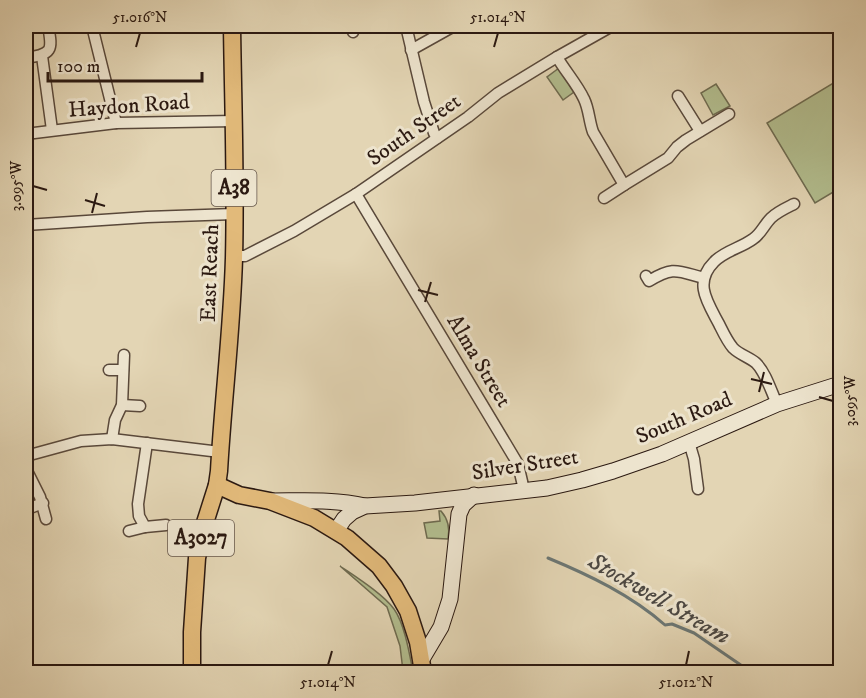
<svg xmlns="http://www.w3.org/2000/svg" width="866" height="698" font-family="'IM FELL DW Pica',serif">
<style>
.green{fill:#b2bd8e;stroke:#6e6b50;stroke-width:1.5}
.lines{fill:none;stroke-linecap:round;stroke-linejoin:round}
.stream{stroke:#6c7774;stroke-width:3}
.minor-casing{stroke:#59483a;stroke-width:13}
.secondary-casing{stroke:#2b1911;stroke-width:17}
.primary-casing{stroke:#2b1911;stroke-width:19}
.minor{stroke:#ede4ce;stroke-width:10}
.secondary{stroke:#ede4ce;stroke-width:15}
.primary{stroke:#e2ba7a;stroke-width:16}
.ticks{fill:none;stroke:#2b1911;stroke-width:2}
.labels{text-anchor:middle;dominant-baseline:central;stroke-width:6;stroke-linejoin:round;paint-order:stroke}
.shield{fill:#ede4ce;stroke:#65564a;stroke-width:1.5}
.shield-label{font-size:21px;font-weight:bold;fill:#2b1911}
.street-label{font-size:22px;fill:#2b1911;stroke:#ede4ce}
.water-label{font-size:24px;font-style:italic;fill:#4c4843;stroke:#ede4ce}
.neatline{fill:none;stroke:#2b1911;stroke-width:2}
.ticks-label{font-size:15px;text-anchor:middle;fill:#2b1911}
</style>
<rect width="100%" height="100%" fill="#e3d5b4"/>
<filter id="stains"><feTurbulence type="fractalNoise" baseFrequency=".00333" numOctaves="4"/><feColorMatrix values="0 0 0 0 .2 0 0 0 0 .09 0 0 0 0 .02 0 0 0 .5 -.17"/></filter>
<radialGradient id="worn" r=".72"><stop offset=".6" stop-color="#630" stop-opacity="0"/><stop offset="1" stop-color="#630" stop-opacity=".3"/></radialGradient>
<g class="green">
<path d="M559,68l15,24 -11,8 -16,-23z"/>
<path d="M840,79v109l-25,15 -48,-80z"/>
<path d="M716,84l14,22 -17,9 -12,-22z"/>
<path d="M439,511h2c7,8 9,18 7,28l-21,-1 -3,-15 16,-2z"/>
<path d="M340,566c16,11 43,28 54,43 10,14 15,42 18,58l-9,4 -3,-25 -13,-39z"/>
</g>
<g class="lines">
<path class="stream" d="M548,558c41,17 83,37 117,67l7,-1 22,9 57,39"/>
<g class="minor-casing">
<g id="minor">
<path d="M92,26l24,97"/>
<path d="M351,26l2,6"/>
<path d="M406,26l18,76 10,31 3,5"/>
<path d="M411,50l43,-24"/>
<path d="M42,56l10,74"/>
<path d="M557,57c8,14 20,27 27,42 5,10 5,22 9,33l31,53 44,-27 9,-11 9,-7 43,-26"/>
<path d="M26,58c26,-4 27,-7 22,-32"/>
<path d="M678,96l22,35"/>
<path d="M26,134l90,-11 119,-2"/>
<path d="M356,194l162,270 6,26"/>
<path d="M604,198l20,-13"/>
<path d="M26,225l121,-8 87,-3"/>
<path d="M234,256h11l49,-25 62,-37 112,-77 30,-24 59,-36 55,-31"/>
<path d="M646,276l3,5c25,-15 28,-10 55,-3"/>
<path d="M109,370h14"/>
<path d="M777,404c-6,-13 -11,-31 -21,-41 -7,-6 -16,-8 -23,-15 -6,-7 -10,-16 -14,-24 -11,-21 -26,-41 -5,-62 10,-11 27,-14 39,-23 8,-5 11,-14 18,-21 6,-6 15,-10 23,-14"/>
<path d="M122,405l18,1"/>
<path d="M112,439l3,-19 7,-15 2,-50"/>
<path d="M689,442l5,17 4,30"/>
<path d="M147,443l-9,61 1,12 6,11 21,-2"/>
<path d="M26,456l55,-15 31,-2 108,13"/>
<path d="M26,469l14,28 6,22"/>
<path d="M30,508l13,-5"/>
<path d="M129,531l16,-4"/>
</g>
</g>
<g class="secondary-casing">
<g id="secondary">
<path d="M272,501c31,0 63,-2 93,5"/>
<path d="M336,531l8,-12 8,-7 13,-6 50,-3 132,-15 35,-8 31,-9 49,-17 115,-50 63,-20"/>
<path d="M422,659l19,-32 9,-28 9,-85 4,-9 11,-10"/>
</g>
</g>
<g class="primary-casing">
<g id="primary">
<path d="M217,485l22,10 31,6 44,17 33,20 32,28 15,20 14,25 10,31 5,30"/>
<path d="M192,672v-40l5,-74 6,-29 14,-44 2,-14c4,-71 13,-142 15,-213 2,-78 -1,-155 -2,-232"/>
</g>
</g>
<use href="#minor" class="minor"/>
<use href="#secondary" class="secondary"/>
<use href="#primary" class="primary"/>
</g>
<path class="ticks" d="M136,47l4,-14M494,47l4,-14M33,186l14,4M85,200l20,6M92,213l5,-20M418,290l20,5M425,302l6,-20M751,379l21,5M759,392l5,-20M819,397l14,4M328,665l4,-14M686,665l3,-14"/>
<g class="labels">
<g class="shield">
<rect x="211.5" y="170" width="45" height="36" rx="4.5"/>
<rect x="168" y="520" width="66" height="36" rx="4.5"/>
</g>
<g class="shield-label">
<text x="234" y="188">A38</text>
<text x="201" y="538">A3027</text>
</g>
<g class="street-label">
<text transform="translate(129 106) rotate(-4)">Haydon Road</text>
<text transform="translate(414 130) rotate(-35)">South Street</text>
<text transform="translate(210 273) rotate(-88)">East Reach</text>
<text transform="translate(479 361) rotate(59)">Alma Street</text>
<text transform="translate(684 418) rotate(-23)">South Road</text>
<text transform="translate(525 465) rotate(-9)">Silver Street</text>
</g>
<g class="water-label">
<text transform="translate(659 599) rotate(30)">Stockwell Stream</text>
</g>
</g>
<rect width="866" height="698" fill="none" stroke="#e3d5b4" stroke-width="66"/>
<path d="M48 72v9h154v-9" fill="none" stroke="#2b1911" stroke-width="3"/>
<text x="57" y="72" font-size="18" fill="#2b1911" stroke="#ede4ce" stroke-width="4.5" paint-order="stroke">100 m</text>
<rect x="33" y="33" width="800" height="632" class="neatline"/>
<g class="ticks-label">
<text x="140" y="22">51.016°N</text>
<text x="498" y="22">51.014°N</text>
<text transform="translate(16 186) rotate(-90)" y="5">3.095°W</text>
<text transform="translate(850 401) rotate(-90)" y="5">3.095°W</text>
<text x="328" y="687">51.014°N</text>
<text x="686" y="687">51.012°N</text>
</g>
<rect width="100%" height="100%" filter="url(#stains)"/>
<rect width="100%" height="100%" fill="url(#worn)"/>
</svg>
